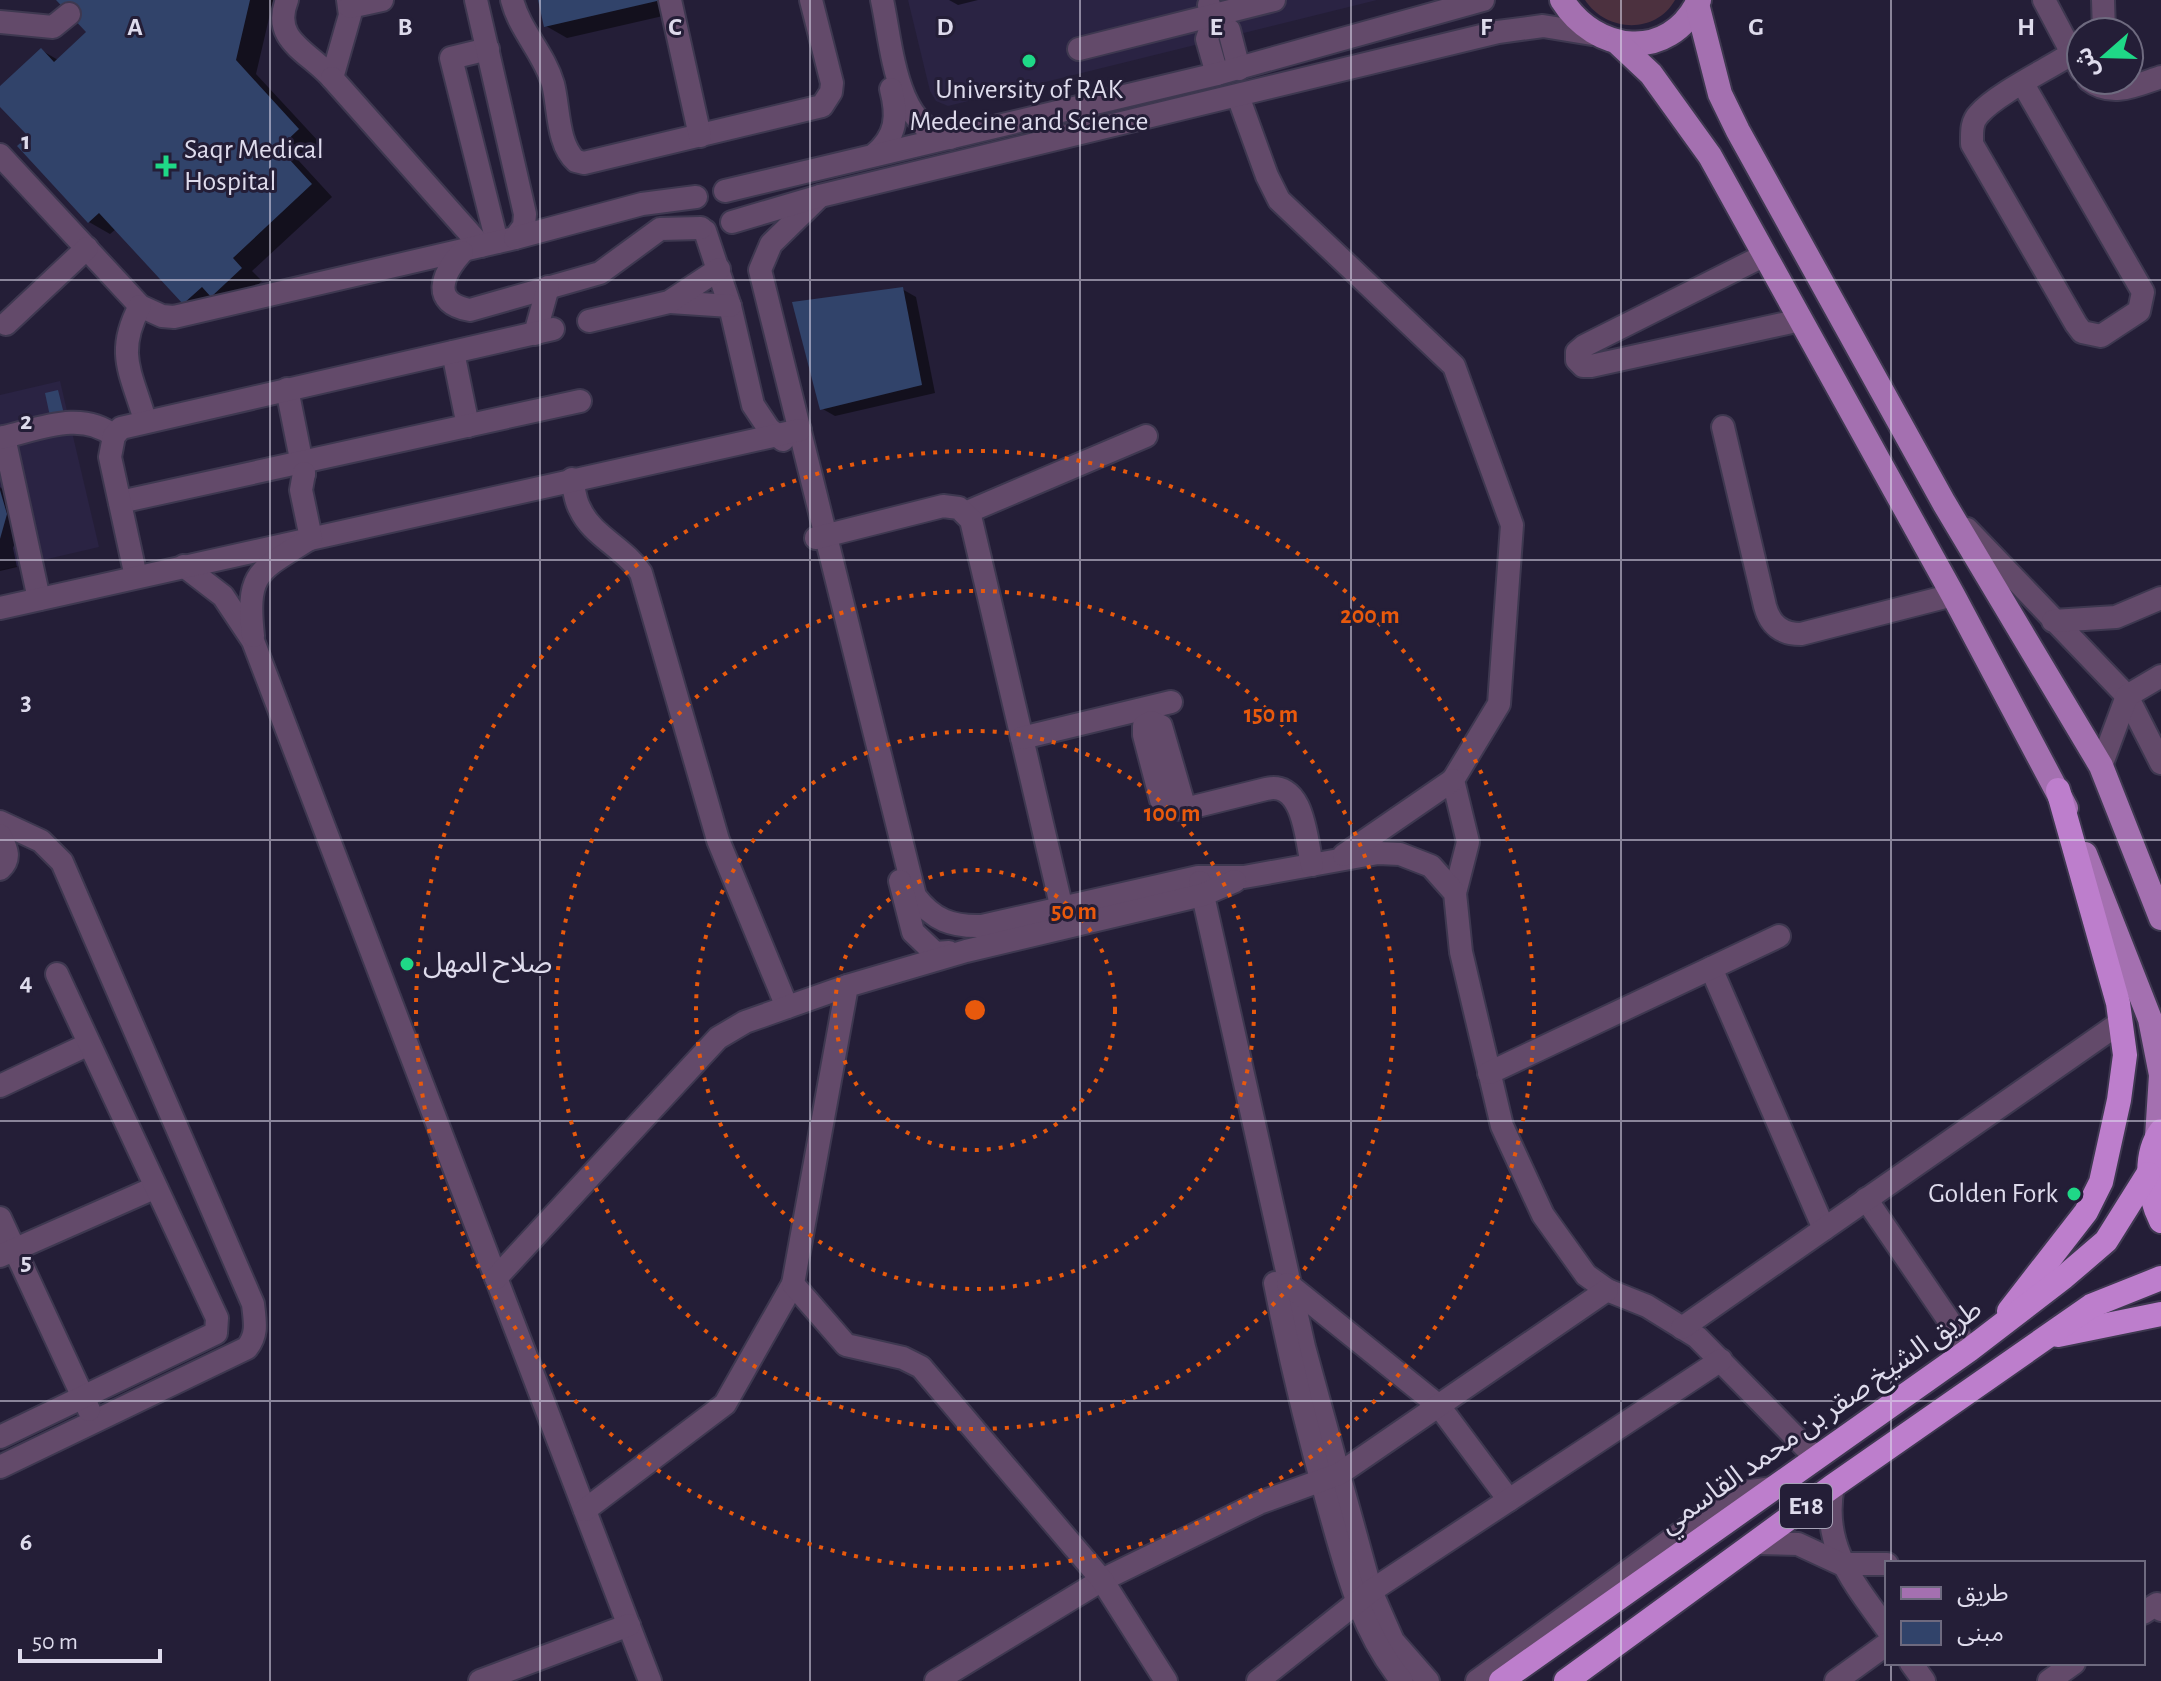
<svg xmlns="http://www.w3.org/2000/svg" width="2161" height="1681" font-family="'Alegreya Sans','Noto Sans Arabic',sans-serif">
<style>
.built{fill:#2a2343}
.green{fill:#4c313f}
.shadow{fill:#0007}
.building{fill:#31436a}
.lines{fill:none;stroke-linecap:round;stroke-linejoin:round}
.minor-casing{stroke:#3e3850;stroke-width:26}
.major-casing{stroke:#3e3850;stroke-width:28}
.highway-casing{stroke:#3e3850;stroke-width:28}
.minor{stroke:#634a6a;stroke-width:22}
.major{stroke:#a470b0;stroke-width:24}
.highway{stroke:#bd7ecc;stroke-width:24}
.grid{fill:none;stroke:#dedbec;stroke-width:2;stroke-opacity:0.55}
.ring{fill:none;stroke:#e8590c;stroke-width:4;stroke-dasharray:4 8}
.poi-dot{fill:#1fd887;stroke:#241e37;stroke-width:3}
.labels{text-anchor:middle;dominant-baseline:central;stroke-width:6;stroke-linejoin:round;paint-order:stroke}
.shield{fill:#241e37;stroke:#a6a2b6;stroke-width:2}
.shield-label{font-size:26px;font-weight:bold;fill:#dedbec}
.poi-label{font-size:28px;fill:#dedbec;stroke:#241e37;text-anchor:start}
.street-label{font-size:28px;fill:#dedbec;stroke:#241e37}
.grid-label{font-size:26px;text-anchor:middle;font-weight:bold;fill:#dedbec;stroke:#241e37;stroke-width:6;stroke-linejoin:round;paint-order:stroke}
.centre{fill:#e8590c;stroke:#241e37;stroke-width:4}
.ring-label{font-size:24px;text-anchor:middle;font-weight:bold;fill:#e8590c;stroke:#241e37;stroke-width:6;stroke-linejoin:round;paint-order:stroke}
</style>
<rect width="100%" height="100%" fill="#241e37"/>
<g class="built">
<path d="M908,0h469l-429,106 -12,-5 -6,-10z"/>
<path d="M60,381l39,166 -99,23v-175z"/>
</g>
<path class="green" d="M1585,0h90c-20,35 -69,32 -90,0z"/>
<g class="shadow">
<path d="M59,0h218l-4,1 -17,73 63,68 -20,19 33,36 -80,74 10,10 -29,26 -28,8 -21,-12 -68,-74 -6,5 -21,-12 -59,-85 -30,-33v-15l41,-39 17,10 30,-28z"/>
<path d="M540,0h133l3,13 -109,25 -21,-12z"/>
<path d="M949,0h29l-20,5z"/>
<path d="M902,289l14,8 19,96 -100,23 -14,-8z"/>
<path d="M0,487l13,12 7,32 -7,17 4,19 -17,4z"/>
</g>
<g class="building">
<path d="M56,0h194l-14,60 63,69 -20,19 33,36 -79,74 9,10 -31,29 -9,-10 -19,17 -84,-91 -11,10 -71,-77 11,-10 -28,-29v-21l41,-38 13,14 32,-30z"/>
<path d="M538,0h119v1l-113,26z"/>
<path d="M903,287l19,98 -102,25 -28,-108z"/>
<path d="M58,390l7,28 -14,3 -6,-28z"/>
<path d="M0,490l7,24 -7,25z"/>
</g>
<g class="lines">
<g class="minor-casing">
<g id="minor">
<path d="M287,0c-16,40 21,51 45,78l18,-63 -2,-15"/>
<path d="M512,0c8,31 32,53 41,84 6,23 4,61 23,77l8,2 238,-57 9,-14 1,-9 -21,-83"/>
<path d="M670,0l30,136"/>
<path d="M882,0c10,45 13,129 68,138"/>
<path d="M2044,0l37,70"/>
<path d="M2103,0l1,32"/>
<path d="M1209,5l4,16 -6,18 10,35"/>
<path d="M350,7l32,-7"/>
<path d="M1213,21l16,9 10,39"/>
<path d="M0,22l53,5 16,-13"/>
<path d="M488,49l-37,9 46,184"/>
<path d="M1079,49l195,-49"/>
<path d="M332,78l149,168"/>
<path d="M2089,80c23,18 48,5 72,-3"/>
<path d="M2023,84l120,208 -4,19 -38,25 -19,-4 -6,-8 -104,-180c0,-11 -1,-22 7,-30 17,-20 69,-45 92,-60"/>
<path d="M1238,96l29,80 12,24 175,166 58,159 -13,179 -46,76 15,62 -13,51"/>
<path d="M0,155l140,151 22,10 12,1 341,-79 9,-12 1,-12 -49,-214"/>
<path d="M874,155c23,-19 24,-39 17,-66"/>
<path d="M725,191l492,-117 266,-74"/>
<path d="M820,196l-49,48 -11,26 155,626c18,24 37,31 67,30l216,-49h46l134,-24 22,1 31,12 24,27 6,59 41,174 41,89 43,60 21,15 40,16 50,31 118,120"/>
<path d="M732,222l88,-26 678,-164 45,-6 49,8"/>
<path d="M705,231l25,75 23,99 16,24 14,11"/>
<path d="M515,238l127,-34 54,-7"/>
<path d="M462,252c-20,22 -32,51 8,58l130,-37 60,-44 41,-1"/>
<path d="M1765,255l-181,91 -7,6v8l6,6h8l210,-46"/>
<path d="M670,302l60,4"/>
<path d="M140,306c-25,47 -9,66 5,114"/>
<path d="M589,321l80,-19 50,-33"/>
<path d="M6,324l81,-76"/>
<path d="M535,334l13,-47"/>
<path d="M453,352l15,74"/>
<path d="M287,389l17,85"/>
<path d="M1723,427l42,179c5,19 17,28 36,28l152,-39"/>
<path d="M4,437l35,162"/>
<path d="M0,438c37,-8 81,-29 114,-2"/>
<path d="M572,479c2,9 3,22 8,30 12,27 45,39 61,64l77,267 69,167"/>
<path d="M120,502l460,-101"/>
<path d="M965,513l181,-77"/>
<path d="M1967,529l160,167 34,67"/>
<path d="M816,538l127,-32 16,2 12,12 94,402"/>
<path d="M184,566l39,30 30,45 397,1040"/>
<path d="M136,577l-26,-120 4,-21 7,-8 432,-99"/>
<path d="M0,608l800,-178"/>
<path d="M2053,621l63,-4 45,-19"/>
<path d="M253,636c-7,-65 6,-65 58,-98l-10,-48 3,-17"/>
<path d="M1022,738l149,-36"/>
<path d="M2101,766l26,-70 34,-20"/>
<path d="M1185,809l-24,-83 -10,-4 -7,4v9l17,65 6,8 18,1 81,-20c38,-9 40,50 46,76"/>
<path d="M0,822l41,19 21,21 191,442c2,18 5,30 -6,44l-247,119"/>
<path d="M0,835c6,13 12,23 0,34"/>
<path d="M1344,855l109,-75"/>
<path d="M900,881l13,51 22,21 14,-1"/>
<path d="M1200,882l104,465 67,244 22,50 35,40"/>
<path d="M1711,968l113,261"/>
<path d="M1489,1073l290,-137"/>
<path d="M0,1086l89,-42"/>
<path d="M1866,1199l103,151"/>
<path d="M0,1218l89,192"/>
<path d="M0,1256l154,-68"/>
<path d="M496,1278l222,-240 27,-16 102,-36"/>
<path d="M1275,1283c15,76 33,151 54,225 17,61 32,123 73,173"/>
<path d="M1288,1284l151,122 70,94"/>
<path d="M1682,1328l439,-306"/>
<path d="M0,1437l216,-104 1,-15 -160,-344"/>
<path d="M1833,1486c-12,60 21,97 54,143"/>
<path d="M585,1510l140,-106 68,-120"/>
<path d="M1756,1543l42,1 43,20h46"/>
<path d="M2143,1613l14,-9 4,6"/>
<path d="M1911,1663l13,18"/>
<path d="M480,1681l149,-56"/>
<path d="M936,1681l166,-101 157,-77 80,-29 268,-184"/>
<path d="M1166,1681l-64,-101 -181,-213 -18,-9 -57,-13 -53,-61 54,-298 119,-35 236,-56 33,-14"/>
<path d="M1258,1681l113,-90 350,-231"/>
<path d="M1477,1681l242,-176 26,-13 27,-4"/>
<path d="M1836,1681l51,-37"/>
<path d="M2049,1681l25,-18"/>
</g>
</g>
<g class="major-casing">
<g id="major">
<path d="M1562,0c33,53 107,63 137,0"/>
<path d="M1697,4l23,90 18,37 206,372 157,263 60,152"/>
<path d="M1618,43l33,31 59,82 243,439 113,213"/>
<path d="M2085,854l65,165 11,56 -4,62"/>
</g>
</g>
<g class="highway-casing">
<g id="highway">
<path d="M2161,1131c-18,25 -13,64 0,90"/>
<path d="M2009,1311l77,-99 15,-30 18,-82 6,-45 -7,-52 -60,-213"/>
<path d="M2058,1335l103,-21"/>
<path d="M1501,1681l468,-331 95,-73 42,-36 42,-67"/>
<path d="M1566,1681l267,-195 258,-180 70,-28"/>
</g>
</g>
<use href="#minor" class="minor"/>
<use href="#major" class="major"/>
<use href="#highway" class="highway"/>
</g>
<path class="grid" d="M270,0v1681M540,0v1681M810,0v1681M1080,0v1681M1351,0v1681M1621,0v1681M1891,0v1563M0,280h2161M0,560h2161M0,840h2161M0,1121h2161M0,1401h2161M1891,1663v18"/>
<g class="ring">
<circle cx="975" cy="1010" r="140"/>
<circle cx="975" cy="1010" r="279"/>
<circle cx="975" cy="1010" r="419"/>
<circle cx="975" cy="1010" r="559"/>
</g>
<g class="poi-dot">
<circle cx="1029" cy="61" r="8"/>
<path d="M162 154h8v8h8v8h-8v8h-8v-8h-8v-8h8z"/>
<circle cx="407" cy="964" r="8"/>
<circle cx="2074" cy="1194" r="8"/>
</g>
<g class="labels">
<rect class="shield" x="1780" y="1484" width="52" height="44" rx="6"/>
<g class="shield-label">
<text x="1806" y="1506">E18</text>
</g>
<g class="poi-label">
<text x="1029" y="90" text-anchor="middle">University of RAK<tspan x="1029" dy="32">Medecine and Science</tspan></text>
<text x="184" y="150">Saqr Medical<tspan x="184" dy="32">Hospital</tspan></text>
<text x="423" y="964">صلاح المهل</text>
<text x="2058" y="1194" text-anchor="end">Golden Fork</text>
</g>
<g class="street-label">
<text transform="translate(1821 1417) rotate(-35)">طريق الشيخ صقر بن محمد القاسمي</text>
</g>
</g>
<g class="grid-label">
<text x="135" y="35">A</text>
<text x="405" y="35">B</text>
<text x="675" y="35">C</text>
<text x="945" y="35">D</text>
<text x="1216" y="35">E</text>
<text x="1486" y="35">F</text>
<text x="1756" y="35">G</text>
<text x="2026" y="35">H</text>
<text x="26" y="149">1</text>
<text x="26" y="429">2</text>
<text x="26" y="710">3</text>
<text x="26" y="990">4</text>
<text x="26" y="1270">5</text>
<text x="26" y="1550">6</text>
</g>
<circle cx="975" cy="1010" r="12" class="centre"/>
<g class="ring-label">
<text x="1370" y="623">200 m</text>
<text x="1271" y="722">150 m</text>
<text x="1172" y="821">100 m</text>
<text x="1074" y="919">50 m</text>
</g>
<rect x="1885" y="1561" width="260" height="104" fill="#241e37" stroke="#6e6a7f" stroke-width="2"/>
<rect x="1901" y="1587" width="40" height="12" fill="#a470b0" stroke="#6e6a7f" stroke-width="2"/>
<text x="1957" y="1601" font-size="24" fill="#dedbec">طريق</text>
<rect x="1901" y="1621" width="40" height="24" fill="#31436a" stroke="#6e6a7f" stroke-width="2"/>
<text x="1957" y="1641" font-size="24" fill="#dedbec">مبنى</text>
<g transform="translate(2105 56) rotate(250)"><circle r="38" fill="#241e37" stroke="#6e6a7f" stroke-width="2"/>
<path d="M0-6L14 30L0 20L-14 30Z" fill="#1fd887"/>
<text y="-12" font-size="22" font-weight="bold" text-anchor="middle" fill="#dedbec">ش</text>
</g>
<path d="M20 1649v12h140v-12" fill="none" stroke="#dedbec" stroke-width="4"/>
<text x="32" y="1649" font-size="24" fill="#dedbec" stroke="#241e37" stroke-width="6" paint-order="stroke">50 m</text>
</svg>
